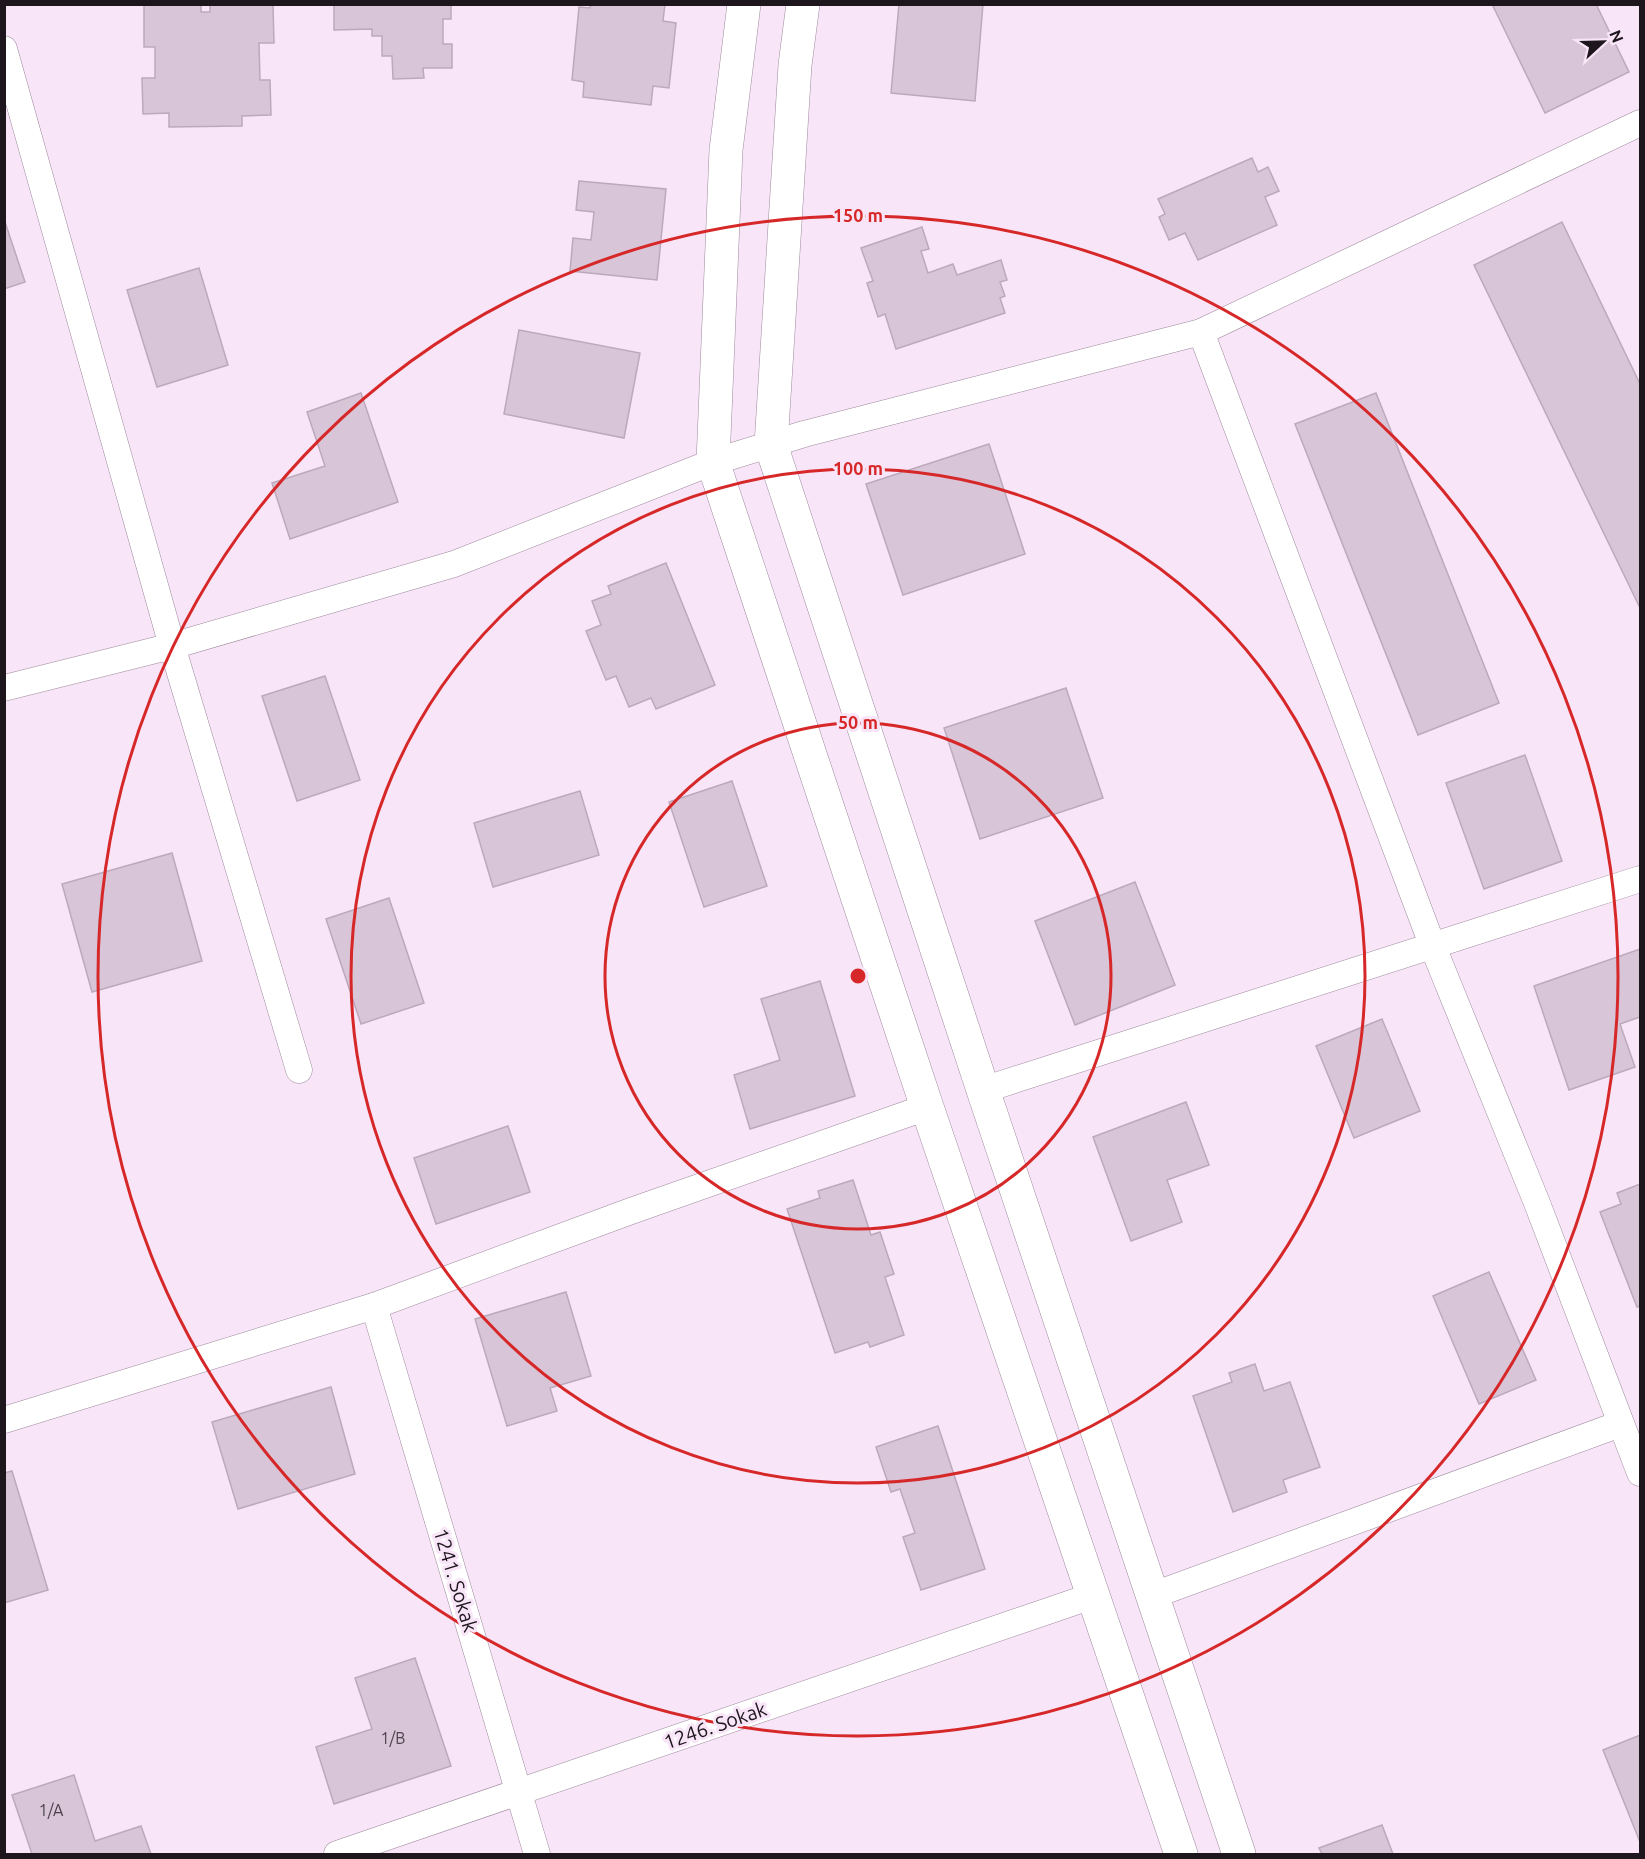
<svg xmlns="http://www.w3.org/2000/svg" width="1645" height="1859" font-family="Ubuntu,sans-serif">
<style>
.building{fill:#d9c5d8;stroke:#bca9bb;stroke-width:1.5}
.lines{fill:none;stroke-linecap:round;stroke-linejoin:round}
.minor-casing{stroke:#9c8a9c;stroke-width:27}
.secondary-casing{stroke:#9c8a9c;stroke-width:34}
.minor{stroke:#fff;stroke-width:26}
.secondary{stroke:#fff;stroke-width:33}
.ring{fill:none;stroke:#d62828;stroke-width:3}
.labels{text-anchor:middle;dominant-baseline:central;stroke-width:6;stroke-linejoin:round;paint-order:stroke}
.number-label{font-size:16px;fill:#4c424c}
.street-label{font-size:20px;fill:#1d161d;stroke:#f9e5f8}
.centre{fill:#d62828;stroke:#f9e5f8;stroke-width:3}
.ring-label{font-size:18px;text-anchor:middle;font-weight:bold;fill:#d62828;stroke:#f9e5f8;stroke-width:6;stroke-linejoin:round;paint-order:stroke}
</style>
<rect width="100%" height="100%" fill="#f9e5f8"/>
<g class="building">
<path d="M144,4h57v8h9v-8l63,1 1,38h-15l1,37h10l1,35 -29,1v10l-73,1v-14l-26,1 -1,-36h13v-31h-11z"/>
<path d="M334,4h117v15h-8v25h9v24h-29l1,10 -31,1 -1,-23h-10v-20h-10v-7l-38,1z"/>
<path d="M590,4h75l-2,17 13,2 -7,65 -16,-2 -2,19 -68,-8 1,-15 -12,-2 7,-73 11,1z"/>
<path d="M899,4h84l-8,97 -84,-8z"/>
<path d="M1492,4h104l33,68 -84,41z"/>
<path d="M1252,158l6,14 10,-5 11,24 -14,6 12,28 -79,35 -13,-27 -16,7 -10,-23 6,-3 -7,-15z"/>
<path d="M579,181l87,8 -9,91 -87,-9 3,-33 18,2 3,-28 -18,-2z"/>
<path d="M4,219l21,63 -21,7z"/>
<path d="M1562,222l78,162v224l-166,-343z"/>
<path d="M922,227l7,22 -8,2 7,22 25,-9 4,11 44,-15 6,20 -7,2 5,14 -5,2 5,15 -109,36 -11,-35 -7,3 -11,-34 6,-2 -12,-33z"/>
<path d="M199,268l29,97 -71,22 -30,-97z"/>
<path d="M519,330l121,23 -16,85 -120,-24z"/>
<path d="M361,393l37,109 -108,37 -18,-56 53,-17 -18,-54z"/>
<path d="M1376,393l123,310 -81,32 -123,-311z"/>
<path d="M989,444l36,110 -122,41 -37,-111z"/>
<path d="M666,563l49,122 -59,24 -5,-11 -22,9 -13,-31 -10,4 -20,-49 15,-6 -9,-24 19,-7 -3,-8z"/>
<path d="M325,676l35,104 -63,21 -35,-105z"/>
<path d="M1066,688l37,110 -123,41 -36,-111z"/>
<path d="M1525,755l37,106 -78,28 -38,-106z"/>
<path d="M732,781l35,105 -63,21 -35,-105z"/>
<path d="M580,791l19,64 -106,32 -19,-64z"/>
<path d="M172,853l30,108 -110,31 -30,-108z"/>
<path d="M1135,882l40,103 -100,40 -40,-104z"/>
<path d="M389,898l35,105 -63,21 -35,-105z"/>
<path d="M1640,949v68l-20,7 15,43 -66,23 -35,-104z"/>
<path d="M820,981l35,115 -105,33 -16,-54 46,-15 -19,-61z"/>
<path d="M1382,1019l38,92 -66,27 -38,-92z"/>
<path d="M1186,1102l23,63 -42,15 15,42 -51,19 -38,-104z"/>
<path d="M508,1126l22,66 -94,32 -22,-66z"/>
<path d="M853,1180l18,55 9,-3 14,42 -9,3 19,58 -34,12 -2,-5 -33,11 -48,-144 33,-11 -2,-7z"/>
<path d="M1640,1184v122l-3,1 -37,-95 21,-8 -4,-11z"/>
<path d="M1489,1272l47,108 -57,24 -46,-108z"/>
<path d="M566,1292l25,84 -41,12 7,23 -50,15 -32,-107z"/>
<path d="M1255,1364l9,27 26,-9 30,85 -37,13 4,12 -54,20 -40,-116 39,-14 -3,-9z"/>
<path d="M331,1387l24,87 -117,35 -26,-87z"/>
<path d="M938,1426l47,143 -64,21 -18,-53 12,-4 -15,-44 -9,3 -15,-45z"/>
<path d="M12,1471l36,119 -44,13v-130z"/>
<path d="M415,1658l36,108 -117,38 -18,-57 56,-18 -17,-51z"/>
<path d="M1640,1735v107l-37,-92z"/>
<path d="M74,1775l21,66 46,-15 10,28h-119l-20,-59z"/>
<path d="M1382,1825l11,29h-71l-3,-6z"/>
</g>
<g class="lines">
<g class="minor-casing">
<g id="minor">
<path d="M4,49l168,597 127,424"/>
<path d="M1201,332l232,615 104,256 103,270"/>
<path d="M4,688l168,-42 282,-82 259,-102 91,-28 397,-102 439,-209"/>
<path d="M983,1090l657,-211"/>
<path d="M374,1306l163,548"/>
<path d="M4,1420l370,-114 257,-95 296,-104"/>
<path d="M1154,1595l466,-171"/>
<path d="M337,1854l755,-258"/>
</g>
</g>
<g class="secondary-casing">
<g id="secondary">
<path d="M744,4l-18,146 -13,312 214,645 254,747"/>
<path d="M803,4l-8,61 -24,380 212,645 256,764"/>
</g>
</g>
<use href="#minor" class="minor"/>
<use href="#secondary" class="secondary"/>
</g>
<g class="ring">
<circle cx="858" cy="976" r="253"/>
<circle cx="858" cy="976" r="507"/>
<circle cx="858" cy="976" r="760"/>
</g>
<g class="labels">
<g class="number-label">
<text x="393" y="1738">1/B</text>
<text x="51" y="1810">1/A</text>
</g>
<g class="street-label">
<text transform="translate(456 1580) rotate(73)">1241. Sokak</text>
<text transform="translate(715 1725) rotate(-19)">1246. Sokak</text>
</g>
</g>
<circle cx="858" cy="976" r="9" class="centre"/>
<g class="ring-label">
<text x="858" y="222">150 m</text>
<text x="858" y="475">100 m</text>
<text x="858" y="729">50 m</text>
</g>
<rect width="1645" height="1859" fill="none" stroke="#1d161d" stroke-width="12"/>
<g transform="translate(1603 42) rotate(68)" stroke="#f9e5f8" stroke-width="4.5" paint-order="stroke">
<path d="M0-4.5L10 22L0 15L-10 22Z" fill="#1d161d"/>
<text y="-9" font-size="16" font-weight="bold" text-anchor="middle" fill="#1d161d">N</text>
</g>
</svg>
